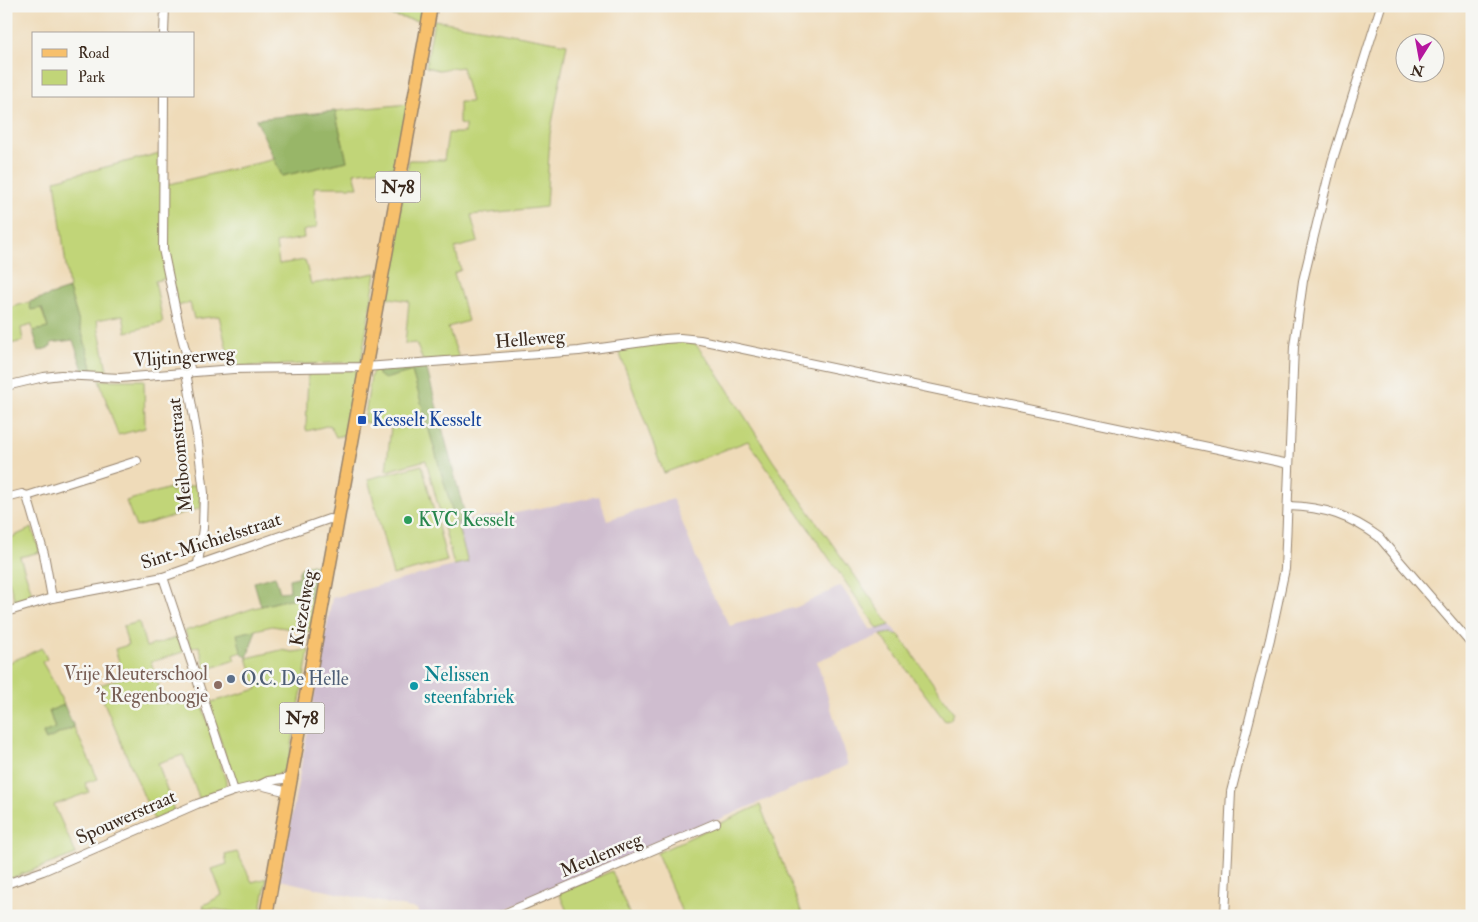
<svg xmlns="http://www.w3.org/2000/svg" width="1478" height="922" font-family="'IM FELL Double Pica',serif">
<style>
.industrial{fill:#cfbdcf}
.green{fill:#c1d578;stroke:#7e804b}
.forest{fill:#98b668;stroke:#6a7043}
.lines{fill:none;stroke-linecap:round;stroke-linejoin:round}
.minor-casing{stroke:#95826c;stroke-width:10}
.primary-casing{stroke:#95826c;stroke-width:15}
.minor{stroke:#fff;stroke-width:8}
.primary{stroke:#f7c06c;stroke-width:12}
.transit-dot{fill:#1a4fb4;stroke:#f6f6f2;stroke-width:2}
.leisure-dot{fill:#2e9e5b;stroke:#f6f6f2;stroke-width:2}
.service-dot{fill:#5c6f8a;stroke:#f6f6f2;stroke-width:2}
.education-dot{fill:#8d6e63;stroke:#f6f6f2;stroke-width:2}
.culture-dot{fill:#0f9aa8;stroke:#f6f6f2;stroke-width:2}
.labels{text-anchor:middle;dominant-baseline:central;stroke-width:5;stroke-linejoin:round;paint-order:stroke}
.shield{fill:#f6f6f2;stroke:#73675e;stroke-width:1}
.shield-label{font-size:18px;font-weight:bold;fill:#3b2a1e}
.street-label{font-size:19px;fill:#3b2a1e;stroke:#f6f6f2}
.transit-label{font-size:19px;fill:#164399;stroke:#f6f6f2;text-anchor:start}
.leisure-label{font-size:19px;fill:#27864d;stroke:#f6f6f2;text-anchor:start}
.education-label{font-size:19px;fill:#785e54;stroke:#f6f6f2;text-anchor:end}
.culture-label{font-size:19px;fill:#0d838f;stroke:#f6f6f2;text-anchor:start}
.service-label{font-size:19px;fill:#4e5e75;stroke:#f6f6f2;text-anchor:start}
</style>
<rect width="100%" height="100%" fill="#f6f6f2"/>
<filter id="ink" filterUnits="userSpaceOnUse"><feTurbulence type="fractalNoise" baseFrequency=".02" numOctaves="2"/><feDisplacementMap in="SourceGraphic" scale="10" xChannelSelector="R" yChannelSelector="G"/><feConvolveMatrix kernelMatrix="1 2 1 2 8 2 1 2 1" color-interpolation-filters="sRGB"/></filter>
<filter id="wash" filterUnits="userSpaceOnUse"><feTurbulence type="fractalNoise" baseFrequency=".0096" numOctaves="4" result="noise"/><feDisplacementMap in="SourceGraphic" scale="20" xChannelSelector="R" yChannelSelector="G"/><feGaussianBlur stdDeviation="1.12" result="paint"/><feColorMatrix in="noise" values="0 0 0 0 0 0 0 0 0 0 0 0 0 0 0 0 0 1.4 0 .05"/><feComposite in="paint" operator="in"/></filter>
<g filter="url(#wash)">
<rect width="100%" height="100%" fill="#efdbb9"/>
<path class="industrial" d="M599,496l8,24 66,-21 34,86 23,41 67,-19 44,-21 30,44 19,-5 9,10 -9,-2 -9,2 -64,26 31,104 -357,151h-72l-2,-7 -72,-14 -65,-15 52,-282 136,-36 -12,-38 10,-5 45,-5z"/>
<g class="green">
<path d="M385,6h41l-3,16 -39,-8z"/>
<path d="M434,20l133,24 -17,90 -4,73 -75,8 7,27 -23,6 6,22 -7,3 14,48 -20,6 11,31 -36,3 -7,-18 -11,1 4,-43 -25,-4 25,-137h35l4,-27h17v-8l-6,-1v-22h12l-9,-35 -23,3 -13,-3z"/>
<path d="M409,104l-12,63 -43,6 4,14h-44l3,40 -14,4 1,7 -28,5 3,21 26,-4 6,24 65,-11 -15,89 -130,5 -12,-51 -25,3 -4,-16 -13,3 -10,-52 -2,-69 110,-26 7,17 65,-15 -12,-50z"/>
<path d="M160,153l7,125 -12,3 8,42 -37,9 -3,-17 -26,5 11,55 -14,-1 -25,-85 -14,-109z"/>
<path d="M29,302l3,8 9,-2 7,20 -15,3 -1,-6 -11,3 2,13 -13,3 -4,-11v-24z"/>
<path d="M670,341l24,1 22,29 57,90 117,164 -12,4 -130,-188 -84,32 -46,-124z"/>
<path d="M356,370l3,3 -11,61 -12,3 -6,-12 -23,6 -1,-2 2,-57z"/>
<path d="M378,370v5l16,1 18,-5 56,191 -14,3 -28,-105 -40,11 5,-44 -27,-5 7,-46 2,-5z"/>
<path d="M99,380h45l1,48 -27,7z"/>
<path d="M422,465l25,96 -54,14 -25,-96z"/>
<path d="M200,483l1,25 -65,19 -10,-26 44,-13 1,4z"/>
<path d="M32,528l8,24 -20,5 14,42 -18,6 -10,-34v-31z"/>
<path d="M318,597l-6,35 -40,-6 -33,8 5,17 -11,4 2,5 -29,10 -7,-24 -8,2 -6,-17 69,-23 35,-9z"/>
<path d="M139,622l7,25 33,-10 4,15 -32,10 14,42 34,-9 27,86v6l-4,4 -22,9 -17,-45 -25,8 16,48 -20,9 -57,-134 27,-9 -9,-28 13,-4 -5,-19z"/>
<path d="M890,633l9,2 55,78 -4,7 -5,1 -64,-86z"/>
<path d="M42,648l5,11 -5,3 11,19 11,24 -15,6 6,18 -12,5 3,6 28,-13 24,52 -13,4 4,9 -35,13 22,49 -70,26v-220l2,3z"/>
<path d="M281,650l12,2 16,-2 -21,117c-6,9 -37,17 -47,18l-7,-4 -26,-78 49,-14 -10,-31z"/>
<path d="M760,805l43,111h-113l-2,-3 -5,2 -26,-62z"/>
<path d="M237,852l15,30 15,-4 -7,37 -57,-7 1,-3 18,-10 -10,-26 15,-5 -2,-9z"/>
<path d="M612,871l18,45h-61l-10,-23z"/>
</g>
<g class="forest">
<path d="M335,111l12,50 -65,15 -26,-57z"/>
<path d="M69,289l25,85 -10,-1 -11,-33 -22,3v4l-12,4 -6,-20 15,-3 -6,-20 -11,2 -2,-8z"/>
<path d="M426,366l40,153 -10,5 -44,-153 -27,8 -7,-4v-5z"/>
<path d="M312,564l12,3 -6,30 -29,2 -28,7 -7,-24 21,-6 5,16 10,-1 -1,-12 9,-2c1,-10 4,-11 14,-13z"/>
<path d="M256,630l-9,28 -6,-6 -4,-18z"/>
<path d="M64,705l10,22 -28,13 -3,-7 12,-5 -6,-17z"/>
</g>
</g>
<g filter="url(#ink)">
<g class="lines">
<g class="minor-casing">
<g id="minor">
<path d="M164,34l1,-28"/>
<path d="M164,96l-1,153 16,77 12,46"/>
<path d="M186,372l11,63 7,58 -1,35 -5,36"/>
<path d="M6,386l38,-9 17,-2 59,3 113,-9 133,-2 213,-16 86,-12 15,-1 20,2 589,124"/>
<path d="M6,498l16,-4 5,2"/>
<path d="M1288,506c37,1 62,10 91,31l93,108"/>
<path d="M163,577l71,214"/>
<path d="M52,598l-8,-44 -17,-58 110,-35"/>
<path d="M6,612l46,-14 111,-21 166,-58 9,1"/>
<path d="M260,785l28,7"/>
<path d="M6,884l37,-13 154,-67 37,-13 26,-6 8,-4 23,-3"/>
<path d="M499,916l217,-93"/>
<path d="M1225,916l6,-124 39,-153 15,-70 9,-223 9,-65 29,-119 49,-156"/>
</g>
</g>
<g class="primary-casing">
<path id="primary" d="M266,916l165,-910"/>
</g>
<use href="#minor" class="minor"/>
<use href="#primary" class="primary"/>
</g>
</g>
<rect class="transit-dot" x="357" y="415" width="10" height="10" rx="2.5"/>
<circle class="leisure-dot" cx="408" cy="520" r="5"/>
<circle class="service-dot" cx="231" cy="679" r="5"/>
<circle class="education-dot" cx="218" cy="685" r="5"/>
<circle class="culture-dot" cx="414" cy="686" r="5"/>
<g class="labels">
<g class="shield">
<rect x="375.5" y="171.5" width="45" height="31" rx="4"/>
<rect x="279.5" y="702.5" width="45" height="31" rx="4"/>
</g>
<g class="shield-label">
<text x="398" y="187">N78</text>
<text x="302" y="718">N78</text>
</g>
<g class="street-label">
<text transform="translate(530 339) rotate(-5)">Helleweg</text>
<text transform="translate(184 357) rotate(-4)">Vlijtingerweg</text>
<text transform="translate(180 455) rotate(-96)">Meiboomstraat</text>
<text transform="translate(211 541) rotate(-18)">Sint-Michielsstraat</text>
<text transform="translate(303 608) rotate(-80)">Kiezelweg</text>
<text transform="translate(126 817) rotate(-24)">Spouwerstraat</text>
<text transform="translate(601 855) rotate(-23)">Meulenweg</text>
</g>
<g class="transit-label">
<text x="372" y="420">Kesselt Kesselt</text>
</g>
<g class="leisure-label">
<text x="418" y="520">KVC Kesselt</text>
</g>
<g class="education-label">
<text x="208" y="674">Vrije Kleuterschool<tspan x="208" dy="22">'t Regenboogje</tspan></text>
</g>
<g class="culture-label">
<text x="424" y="675">Nelissen<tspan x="424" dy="22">steenfabriek</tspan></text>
</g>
<g class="service-label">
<text x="241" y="679">O.C. De Helle</text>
</g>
</g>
<rect width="1478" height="922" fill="none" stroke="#f6f6f2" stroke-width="25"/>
<rect x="32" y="32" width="162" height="65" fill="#f6f6f2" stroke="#aba49d"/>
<rect x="42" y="49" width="25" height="8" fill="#f7c06c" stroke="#aba49d"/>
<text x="78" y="58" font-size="15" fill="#3b2a1e">Road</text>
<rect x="42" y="70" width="25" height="15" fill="#c1d578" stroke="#aba49d"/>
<text x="78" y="82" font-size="15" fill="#3b2a1e">Park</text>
<g transform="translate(1420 58) rotate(191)"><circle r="24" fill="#f6f6f2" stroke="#aba49d"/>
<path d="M0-4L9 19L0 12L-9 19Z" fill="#b5179e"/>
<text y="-8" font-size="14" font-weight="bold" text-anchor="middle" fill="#3b2a1e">N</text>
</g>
</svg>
